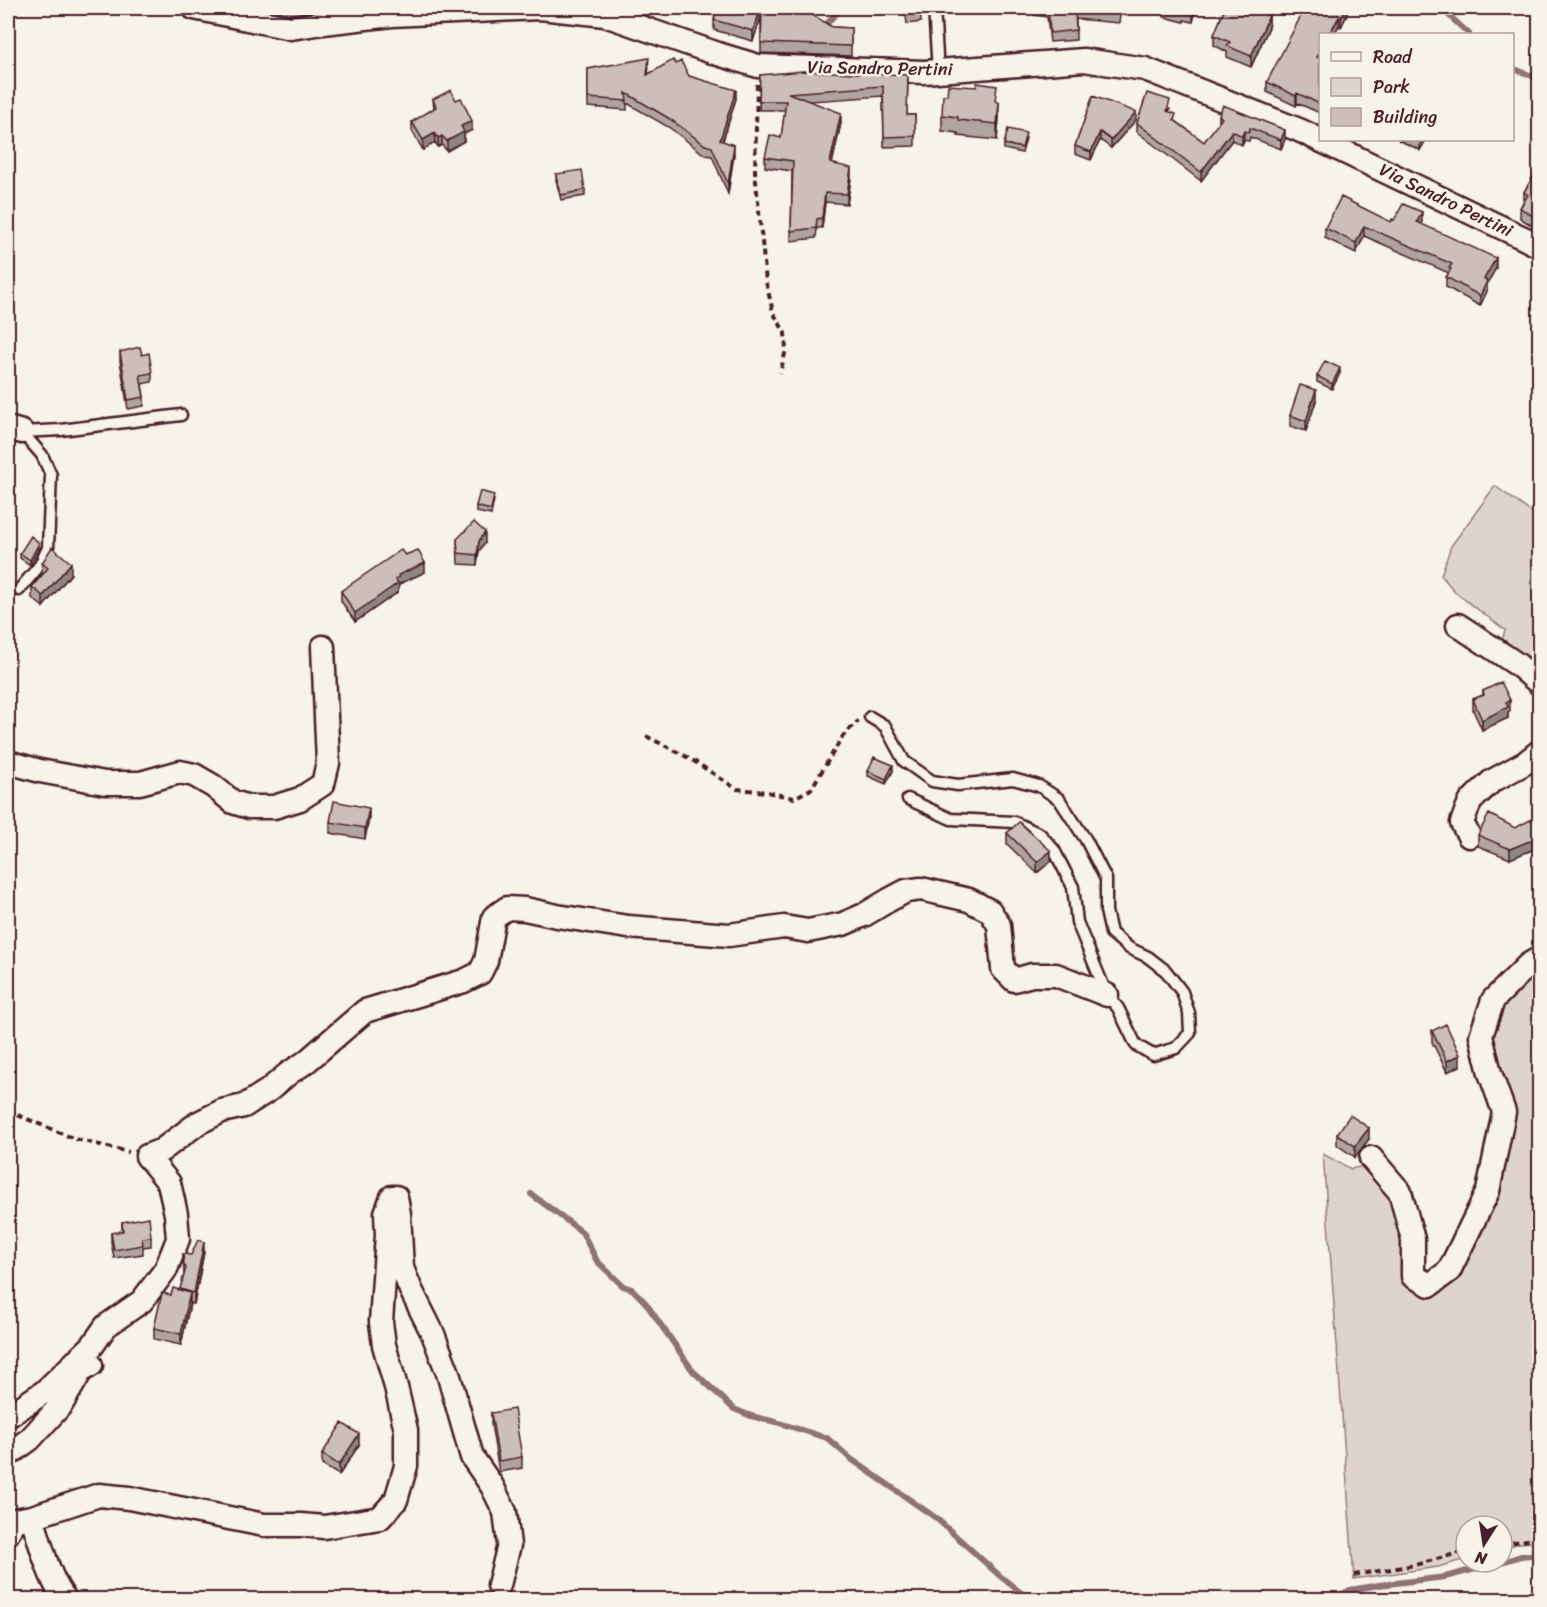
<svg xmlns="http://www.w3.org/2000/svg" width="1547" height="1607" font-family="Sriracha,sans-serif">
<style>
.green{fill:#ded4cc;stroke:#947a7c;stroke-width:1.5}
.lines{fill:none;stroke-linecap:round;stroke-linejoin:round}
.stream{stroke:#8e7275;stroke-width:6}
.service-casing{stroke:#4a1f2b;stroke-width:15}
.minor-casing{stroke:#4a1f2b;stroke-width:27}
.path{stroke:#4a1f2b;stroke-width:4;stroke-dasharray:6 4.5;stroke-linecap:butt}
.service{stroke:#f7f3e8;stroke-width:10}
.minor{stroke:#f7f3e8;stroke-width:22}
.wall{fill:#afa49f;stroke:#4a1f2b;stroke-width:1.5}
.shaded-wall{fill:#8f8682;stroke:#4a1f2b;stroke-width:1.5}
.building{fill:#ccbfb9;stroke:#4a1f2b;stroke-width:1.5}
.labels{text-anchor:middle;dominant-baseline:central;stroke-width:5;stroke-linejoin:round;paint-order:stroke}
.street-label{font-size:18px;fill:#4a1f2b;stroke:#f7f3e8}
</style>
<rect width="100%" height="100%" fill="#f7f3e8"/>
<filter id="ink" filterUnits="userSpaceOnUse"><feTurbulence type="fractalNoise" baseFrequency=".0167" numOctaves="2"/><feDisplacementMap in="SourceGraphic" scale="12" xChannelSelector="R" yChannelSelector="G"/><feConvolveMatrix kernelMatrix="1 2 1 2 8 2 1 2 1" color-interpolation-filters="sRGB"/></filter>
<g filter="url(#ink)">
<path class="green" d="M1495 486 1539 518V673L1501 645 1505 630 1456 593 1441 575 1451 546Z
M1539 966V1542L1519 1543 1502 1549V1526H1466V1559L1438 1567 1354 1579 1323 1154 1351 1169 1363 1166 1393 1196 1410 1281 1456 1272 1509 1108 1488 1037 1500 1002Z"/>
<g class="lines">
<path class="stream" d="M1441 8 1469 34
M822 29 841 8
M1512 68 1540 79
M531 1194 582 1232 597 1261 623 1286 632 1289 645 1302 693 1371 734 1409 751 1416 776 1422 827 1438 851 1459 936 1518 1000 1576 1030 1600
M1502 1562 1521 1556 1540 1554
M1331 1600 1350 1590 1379 1585 1445 1577 1502 1562"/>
<g class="service-casing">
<path id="service" d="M934 8 938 71
M22 432 61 430 181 415
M19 590 40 565 48 548 51 475 42 455 22 432
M870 717 885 726 904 761 932 781 958 785 1013 779 1039 786 1059 799 1086 840 1106 879V911L1111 933 1129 948 1148 957 1166 971 1182 992 1189 1013 1190 1033 1176 1048 1153 1055 1136 1045 1118 1008 1107 995 1077 922 1073 887 1054 850 1040 834 1014 822 951 819 908 799"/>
</g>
<g class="minor-casing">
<path id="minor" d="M194 8 291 28 323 23 392 15 540 8 605 15 718 54 758 66 924 72 1084 60 1145 69 1299 130 1540 246
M8 428 22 432
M1458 625 1518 665 1540 684
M8 762 40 771 105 783H140L180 772 194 775 213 786 233 802 249 807H274L300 799 323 784 328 763 323 647
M1469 836 1462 823 1467 809 1471 801 1479 793 1492 781 1525 763 1540 751
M1371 1158 1400 1192 1413 1239V1276L1430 1285 1449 1271 1488 1191 1504 1112 1490 1073 1481 1036 1493 1000 1528 965 1540 958
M8 1416 44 1392 92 1346 106 1326 142 1301 166 1269 178 1239 176 1214 169 1183 147 1156 162 1150 198 1123 222 1111 244 1106 269 1090 289 1073 306 1062 365 1011 464 981 480 973 486 961 494 917 507 908 525 909 557 916 628 927 729 935 784 927 808 931 843 924 864 915 889 900 906 891 921 889 969 900 990 911 999 925 1003 969 1014 980 1032 975H1056L1107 995
M8 1455 30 1439 61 1405 81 1371 91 1365
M32 1517C40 1541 49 1581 66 1600
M8 1533 14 1520 32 1517 99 1495 129 1498 264 1525H301L324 1527 380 1518 396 1500 406 1466V1430L396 1387 384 1345 381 1322 387 1235 386 1213 392 1197H396L399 1214 402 1268 411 1290 433 1334 448 1373 472 1457 492 1486 505 1512 509 1545 499 1585"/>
</g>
<path class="path" d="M757 84 755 171 766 282 773 312 785 333 786 350 780 373
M646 736 689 758 737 789 767 792 794 798 811 789 843 736 856 723 859 721
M8 1111 75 1139 129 1152
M1502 1544 1540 1538
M1354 1575 1415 1565 1466 1551"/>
<use href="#service" class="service"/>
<use href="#minor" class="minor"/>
</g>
<path class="wall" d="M276 8H320V10L291 14 277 11Z
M711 8H801L832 27 851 28V56L761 53V20H760L753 41 714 30V20L717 11 711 9Z
M905 8H920L921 22 907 24Z
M1034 8H1121L1119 23 1076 19V40L1050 42 1047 17 1034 15Z
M1157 8H1196L1193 22 1184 20V22L1164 17V10Z
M1225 8H1273L1269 16V27L1251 67 1227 57V52L1214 45V35Z
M1347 8V15L1341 27 1339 26 1320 34V113L1297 103 1296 106 1267 92V82Z
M676 64 689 76 736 99 723 141 734 154 728 194 712 156 705 155 670 128 627 103V110L588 107V69L649 67 648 74Z
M760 75H908L907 115H915V146L884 147 883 96 810 101 841 123 832 164 851 178 847 204 825 202 822 228H817L816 238 791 241 792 171 765 167V157L781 138 785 110H759Z
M1093 96 1136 120 1111 148 1100 140 1091 160 1075 154V146Z
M433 99 472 130 464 134V141L447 151 442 145 438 147 435 142 423 150 412 131V122L434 109Z
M997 101 999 118 997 140 958 136V133L942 131V115Z
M1170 109 1169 112 1176 121 1204 142 1219 123V115L1285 139 1281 149 1250 137 1249 141 1244 140 1242 145 1232 140 1201 181 1137 132V123Z
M1026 138 1022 153 1004 149V144Z
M1398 140H1426L1420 150Z
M1539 167V230L1520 218V208L1524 200V192Z
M556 174 585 190V196L561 200 556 180Z
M1394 220 1422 222 1421 224 1496 268 1487 284V291L1480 306 1446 287V277L1449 273 1364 236 1356 253 1325 238V228L1391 222Z
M120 352 142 355 152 373V382L142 384 144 397V406L128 409 120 361Z
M1340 373 1332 389 1317 382V376Z
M1316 401 1306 431 1290 426V415Z
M494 500 491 515 476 512V506Z
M457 539 485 543 479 551 477 565 458 564Z
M39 548 30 565 20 558V553Z
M405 555 425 572 399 584 398 592 355 622 341 601V591Z
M42 563 71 574 43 607 32 598V587L42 574Z
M1483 691 1510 711 1508 712V718L1482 730 1473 710V699L1483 695Z
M868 771H893L886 784 868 776Z
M369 818 365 839 330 833V822Z
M1515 828 1539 831V847L1510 859 1478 846V835Z
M1007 833 1051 861 1037 873 1007 844Z
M1432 1031 1460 1066 1447 1072 1432 1042Z
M1337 1134 1369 1139 1355 1157 1337 1145Z
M122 1222 151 1237V1246L143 1247V1254L114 1258 111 1242V1233L122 1231Z
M204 1252 194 1304 190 1303 181 1345 154 1339V1328L171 1295 180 1290 184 1275 183 1254 191 1255Z
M491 1413 522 1457V1468L499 1472 491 1424Z
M359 1445 339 1475 322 1465V1454Z"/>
<path class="shaded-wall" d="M1194 8H1196L1193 22V12Z
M1268 8H1273L1265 25V14Z
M1346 8H1347V15L1341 27V18Z
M760 11V20L753 41V31Z
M1269 16V27L1251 67V56Z
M1339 17V26L1334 34H1329Z
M736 90V99L720 149V140Z
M1297 93V103L1296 106V96Z
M999 102V118L997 140V124Z
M1136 112V120L1111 148V140Z
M841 113V123L830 173V163Z
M472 121V130L464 134V141L447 151V141L461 126Z
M1285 130V139L1281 149V140Z
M1232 131V140L1201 181V172Z
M1244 131V140L1242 145V136Z
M1100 132V140L1091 160V152Z
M435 133V142L423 150V140Z
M442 136V145L438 147V138Z
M1420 140H1426L1420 150Z
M734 145V154L728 194V184Z
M851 168V178L847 204V194Z
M825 193V202L822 228V218Z
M1422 212V222L1417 231V222Z
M1364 226V236L1356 253V243Z
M1496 258V268L1487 284V291L1480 306V296L1484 279Z
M1340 368V373L1332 389V384Z
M1316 390V401L1306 431V421Z
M485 532V543L479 551 477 565V555L479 541Z
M39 543V548L30 565V560Z
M71 563V574L43 607V596Z
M425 563V572L399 584 398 592 355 622V613L398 575Z
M1510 700V711L1508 712V718L1482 730V720Z
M893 765V771L886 784V779Z
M369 808V818L365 839V828Z
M1539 837V847L1510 859V849Z
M1051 851V861L1037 873V862Z
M1460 1055V1066L1447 1072V1061Z
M1369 1128V1139L1355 1157V1146Z
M204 1242V1252L194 1304V1293Z
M190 1293V1304L181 1345V1334Z
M359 1434V1445L339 1475V1465Z"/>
<path class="building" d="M717 8H801L832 27 851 28V46L761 43 762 11H760L753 31 714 20Z
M906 8H920L921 13 907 15Z
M1048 8H1120L1119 14 1075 10 1076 30 1050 33Z
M1164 8H1194L1193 12 1184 10V12Z
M1225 8H1268L1265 14 1269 16 1251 56 1227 46 1230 42 1214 35Z
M1305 8H1346L1341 18 1339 17 1329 34H1320V51L1317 57 1320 58V104L1297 93 1296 96 1267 82Z
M649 58 647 75 673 60 676 64 681 61 689 76 736 90 720 140 734 145 728 184 712 147 705 145 670 119 626 93 627 101 588 98V69Z
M803 71 908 75 907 115H915V136L884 137 883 86 788 93 841 113 830 163 851 168 847 194 825 193 822 218 817 219 816 228 791 231 793 161 765 157 770 135 781 138 786 101H759L760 75Z
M977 83 997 86 995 101 999 102 997 124 958 120V117L942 115 943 95H947L948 85 976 87Z
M451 90 456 100 461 98 472 121 461 126 464 132 447 141 442 136 438 138 435 133 423 140 412 122 436 107 433 99Z
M1147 93 1170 100 1167 111 1176 114 1174 120 1204 142 1222 118 1219 115 1223 105 1285 130 1281 140 1250 128 1249 132 1244 131 1242 136 1232 131 1201 172 1137 123Z
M1093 96 1136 112 1111 140 1100 132 1091 152 1075 146Z
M1008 129 1026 133 1022 148 1004 144Z
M1539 167V220L1520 208 1528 195 1524 192Z
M582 170 585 190 561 195 556 174Z
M1341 197 1391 222 1392 219 1394 220 1403 204 1422 212 1417 222 1496 258 1484 279 1487 281 1480 296 1446 277 1451 269 1449 268 1452 264 1364 226 1356 243 1325 228Z
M140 347 142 355 149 353 152 373 140 375 144 397 128 400 120 352Z
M1325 361 1340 368 1332 384 1317 376Z
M1300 385 1316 390 1306 421 1290 415Z
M480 491 494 495 491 510 476 506Z
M474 522 485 532 479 541 477 555 458 553 457 539Z
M31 536 39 543 30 560 20 553Z
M52 547 71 563 43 596 32 587 48 568 42 563Z
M401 550 405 555 418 550 425 563 398 575 399 577 395 579 398 583 355 613 341 591Z
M1501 682 1510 700 1506 702 1508 707 1482 720 1473 699 1484 695 1483 691Z
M874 757 893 765 886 779 868 771Z
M334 801 369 808 365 828 330 822Z
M1489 814 1515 828 1536 817 1539 831V837L1510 849 1478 835Z
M1019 822 1051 851 1037 862 1007 833Z
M1446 1024 1460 1055 1447 1061 1432 1031Z
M1350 1115 1369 1128 1355 1146 1337 1134Z
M149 1217 151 1237 142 1238 143 1245 114 1250 111 1233 123 1231 122 1222Z
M198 1240 204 1242 194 1293 180 1289 186 1268 184 1265 183 1254 191 1255Z
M173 1288 190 1293 181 1334 154 1328 162 1293 171 1295Z
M514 1409 522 1457 499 1461 491 1413Z
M342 1423 359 1434 339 1465 322 1454Z"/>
</g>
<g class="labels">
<g class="street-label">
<text transform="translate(880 68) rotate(1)">Via Sandro Pertini</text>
<text transform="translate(1446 200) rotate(26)">Via Sandro Pertini</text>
</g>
</g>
<rect width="1547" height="1607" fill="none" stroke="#f7f3e8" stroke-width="30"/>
<rect x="15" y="15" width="1517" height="1577" fill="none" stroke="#4a1f2b" stroke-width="2" filter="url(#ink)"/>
<rect x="1319" y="33" width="195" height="108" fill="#f7f3e8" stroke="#b29e9c" stroke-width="1.5"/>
<rect x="1331" y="52" width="30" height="9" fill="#f7f3e8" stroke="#b29e9c" stroke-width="1.5"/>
<text x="1373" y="63" font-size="18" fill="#4a1f2b">Road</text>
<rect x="1331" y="78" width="30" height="18" fill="#ded4cc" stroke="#b29e9c" stroke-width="1.5"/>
<text x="1373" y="93" font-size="18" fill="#4a1f2b">Park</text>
<rect x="1331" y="108" width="30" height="18" fill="#ccbfb9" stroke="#b29e9c" stroke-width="1.5"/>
<text x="1373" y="123" font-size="18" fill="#4a1f2b">Building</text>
<g transform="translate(1484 1544) rotate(192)"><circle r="28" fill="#f7f3e8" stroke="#b29e9c" stroke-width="1.5"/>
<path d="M0-4.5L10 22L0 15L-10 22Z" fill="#4a1f2b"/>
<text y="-9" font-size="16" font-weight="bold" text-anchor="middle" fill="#4a1f2b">N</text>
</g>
</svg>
